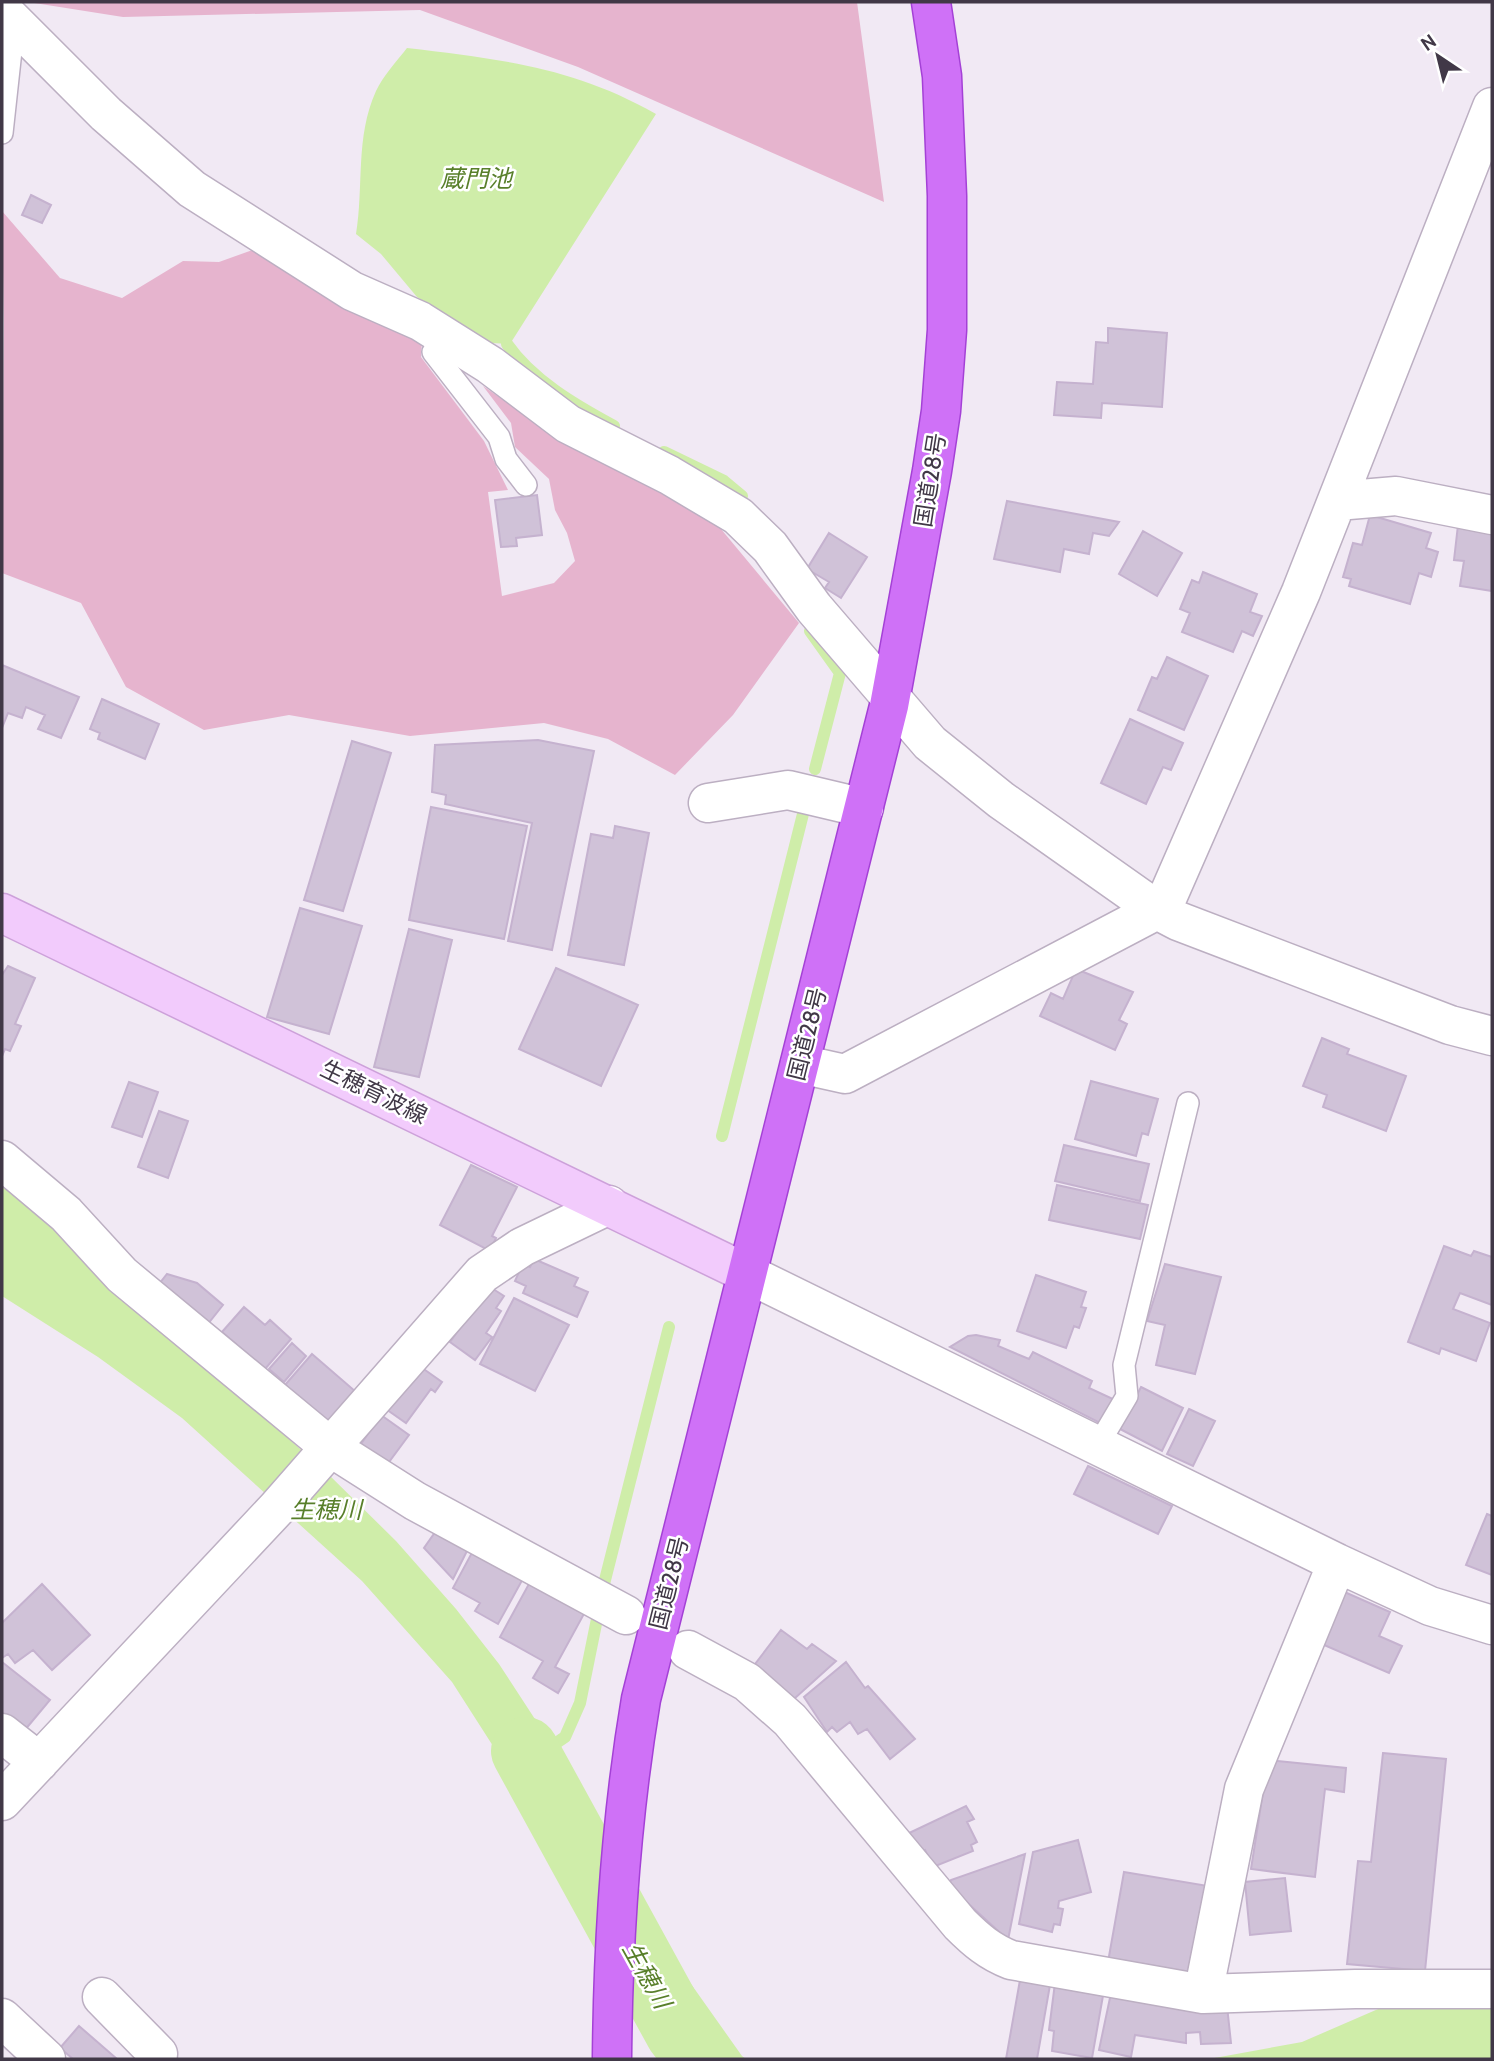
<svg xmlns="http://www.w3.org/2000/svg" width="1494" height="2061" font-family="Cabin,'Noto Sans JP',sans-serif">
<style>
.green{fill:#e6b4ce}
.water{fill:#cfeda9}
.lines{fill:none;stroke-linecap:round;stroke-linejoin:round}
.stream{stroke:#cfeda9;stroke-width:12}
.river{stroke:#cfeda9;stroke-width:68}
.building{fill:#d0c2d8;stroke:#c5b2cf;stroke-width:2}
.lane-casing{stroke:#bcafc2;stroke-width:24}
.street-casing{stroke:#bcafc2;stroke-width:41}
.secondary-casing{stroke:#cda1da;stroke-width:41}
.highway-casing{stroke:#a441d6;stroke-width:41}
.lane{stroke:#fff;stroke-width:21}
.street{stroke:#fff;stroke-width:38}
.secondary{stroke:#f2cbfc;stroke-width:38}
.highway{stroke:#cf71f7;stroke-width:38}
.labels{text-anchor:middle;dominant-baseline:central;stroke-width:5;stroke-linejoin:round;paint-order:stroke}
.street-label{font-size:23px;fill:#413847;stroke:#fff}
.water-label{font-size:24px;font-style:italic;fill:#587f2a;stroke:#fff}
</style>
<rect width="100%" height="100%" fill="#f1e9f4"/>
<path class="green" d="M28 2H857L884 202 578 67 420 10 123 17Z
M2 211 60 278 122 298 183 261 219 262 258 248 422 339 421 357 484 441 508 490 488 492 502 596 554 583 575 561 567 533 555 510 549 479 515 447 511 423 483 386 546 429 711 517 799 623 733 715 675 775 608 739 544 723 410 736 289 715 204 730 126 687 81 603 2 573 4 323Z"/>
<path class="water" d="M407 48C499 59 574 67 656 114L510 344 491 343 417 297 381 254 356 234C364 187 355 137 376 91 383 76 397 61 407 48Z
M2 1179 66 1242 324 1470 396 1541 456 1609 499 1664 576 1782 568 1863 452 1682 362 1581 182 1418 98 1357 2 1296Z
M667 1950 742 2056 746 2059H671L659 2042Z
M1492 2005V2059H1209L1302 2042 1385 2006Z"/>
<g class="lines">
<path class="stream" d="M507 344C532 380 575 405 614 426
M664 452 724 481 742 496
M810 631 840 673 815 769
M722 1136 803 814
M603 1588 669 1327
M540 1754 565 1737 580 1703 597 1619"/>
<path class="river" d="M525 1751 679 2032 700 2059"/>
</g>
<path class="building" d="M31 195 51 205 42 223 22 215Z
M1108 328 1167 333 1162 407 1102 403 1101 418 1054 415 1057 382 1093 384 1096 342 1108 343Z
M537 495 542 535 516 538 517 546 501 547 495 500Z
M1007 501 1119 522 1109 536 1093 533 1089 554 1064 549 1060 572 994 559Z
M1370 515 1431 533 1426 548 1438 552 1431 577 1419 573 1410 604 1349 586 1351 579 1343 577 1353 543 1362 545Z
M1458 525 1492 529V591L1460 586 1464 561 1454 560Z
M1143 531 1182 553 1157 596 1119 574Z
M829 533 867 557 841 598 825 588 829 582 807 569Z
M1203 572 1257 594 1250 612 1262 616 1253 636 1242 631 1233 652 1182 632 1190 613 1180 609 1192 580 1199 583Z
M1167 657 1208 676 1184 730 1138 710 1152 677 1157 679Z
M2 665 79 697 61 738 38 729 45 715 26 707 22 718 8 713 2 728Z
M102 699 159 724 145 759 98 739 100 733 90 729Z
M1130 719 1183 743 1171 770 1163 767 1146 804 1101 783Z
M538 740 594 751 552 950 508 941 532 823 445 804 446 795 432 792 435 745Z
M352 741 391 753 343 911 304 900Z
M431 807 527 826 504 939 409 920Z
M615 826 649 833 624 965 568 955 591 834 613 838Z
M300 908 362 926 329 1034 267 1017Z
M409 929 452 940 419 1077 374 1067Z
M8 966 35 978 15 1024 21 1026 10 1051 5 1049 2 1056V975Z
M556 968 638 1005 601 1086 519 1049Z
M1076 969 1133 992 1119 1020 1127 1024 1115 1050 1040 1016 1051 993 1063 999Z
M1322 1038 1349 1049 1347 1054 1406 1076 1386 1131 1323 1107 1327 1095 1303 1086Z
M1091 1081 1158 1099 1148 1135 1142 1133 1136 1156 1075 1139Z
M129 1082 158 1092 142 1137 112 1127Z
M159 1111 188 1121 168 1178 138 1167Z
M1064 1145 1149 1164 1140 1201 1055 1181Z
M471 1165 517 1187 492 1236 496 1238 490 1251 440 1225Z
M1057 1185 1148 1205 1140 1239 1049 1220Z
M1444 1246 1471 1256 1474 1251 1492 1257V1305L1460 1293 1453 1309 1490 1323 1476 1361 1441 1348 1439 1354 1408 1342Z
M534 1259 578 1278 574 1286 588 1292 577 1317 523 1293 526 1286 515 1281 523 1263 530 1267Z
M1165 1264 1221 1277 1195 1374 1156 1365 1165 1325 1147 1321Z
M167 1274 197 1283 223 1305 207 1325 159 1284Z
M1036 1275 1086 1292 1081 1307 1086 1308 1079 1328 1074 1326 1066 1348 1017 1331Z
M490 1287 504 1296 496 1308 501 1311 486 1333 492 1337 475 1360 450 1342Z
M514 1298 569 1325 535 1391 480 1364Z
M244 1307 265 1325 270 1320 291 1339 265 1369 222 1332Z
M976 1335 1000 1340 998 1346 1029 1359 1033 1352 1092 1381 1089 1388 1115 1400 1102 1424 950 1347 968 1336Z
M292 1343 306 1356 284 1382 269 1369Z
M312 1354 363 1398 335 1430 285 1385Z
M418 1365 442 1382 435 1392 431 1389 406 1423 386 1409Z
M1141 1387 1183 1408 1162 1451 1120 1429Z
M1189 1409 1215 1421 1193 1466 1167 1454Z
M381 1415 409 1435 386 1466 359 1447Z
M1088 1466 1172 1506 1158 1534 1074 1494Z
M1487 1514 1492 1516V1575L1466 1565Z
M438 1528 470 1545 453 1579 424 1548Z
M475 1547 525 1575 498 1624 475 1611 480 1603 453 1588Z
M530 1582 585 1612 555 1667 569 1674 558 1693 533 1678 543 1661 500 1637Z
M42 1584 90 1635 52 1670 33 1650 15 1663 8 1654 2 1658V1623Z
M1340 1590 1390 1612 1379 1636 1402 1646 1389 1673 1317 1642Z
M781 1630 807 1649 812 1644 836 1661 794 1699 752 1668Z
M2 1662 50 1700 24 1731 2 1714Z
M846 1662 865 1688 868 1686 915 1739 890 1759 867 1729 858 1734 850 1722 837 1732 832 1727 827 1732 804 1697Z
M1383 1753 1446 1759 1425 1971 1347 1964 1358 1861 1371 1862Z
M1268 1760 1346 1768 1344 1792 1325 1789 1315 1877 1251 1869Z
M966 1806 974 1819 967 1822 977 1842 971 1845 973 1851 933 1867 925 1850 917 1852 905 1835Z
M1078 1840 1091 1892 1059 1901 1058 1908 1063 1909 1060 1925 1054 1924 1052 1932 1019 1924 1033 1852Z
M1025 1854 1008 1940 949 1886 951 1880Z
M1124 1872 1214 1887 1198 1977 1108 1962Z
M1285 1878 1291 1931 1250 1935 1245 1882Z
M1020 1980 1050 1985 1037 2059H1006Z
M1055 1983 1104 1990 1092 2058 1052 2051 1054 2031 1049 2030Z
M1111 1993 1227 2006 1231 2043 1201 2044 1200 2032 1186 2033V2043L1135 2035 1131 2057 1099 2050Z
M79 2026 117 2059H73L60 2048Z"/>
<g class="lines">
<g class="lane-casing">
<path id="lane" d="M2 133 14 23
M445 337 433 352 499 437 506 459 526 485
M1098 1445 1127 1396 1124 1365 1188 1103"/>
</g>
<g class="street-casing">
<path id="street" d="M2 10 106 114 192 189 352 291 420 321 490 365 568 424 669 475 738 516 770 547 814 608 930 743 1001 800 1157 910 1178 921 1450 1025 1492 1036
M1337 501 1396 496 1492 515
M708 803 788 790 864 808
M1161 912 1301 592 1492 107
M800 1064 845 1074 1157 910
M2 1160 66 1214 122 1275 330 1447 415 1501 626 1615
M746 1273 1337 1563 1430 1606 1492 1625
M688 1650 747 1682 790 1720 960 1924C976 1940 990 1952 1011 1960L1203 1994 1355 1989H1492
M2 1733 39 1762
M2 1801 277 1508 482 1274 522 1247 609 1205
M1203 1994 1244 1789 1337 1563
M102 1997 158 2054 155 2059
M2 2018 46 2059"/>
</g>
<g class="secondary-casing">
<path id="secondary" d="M2 913 746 1273"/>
</g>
<g class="highway-casing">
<path id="highway" d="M612 2059C613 1938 621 1818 641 1699L889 706 932 471 941 411 947 330V196L942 76 931 2"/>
</g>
<use href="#lane" class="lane"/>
<use href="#street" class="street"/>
<use href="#secondary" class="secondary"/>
<use href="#highway" class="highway"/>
</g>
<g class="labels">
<g class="street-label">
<text transform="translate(930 480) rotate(-81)">国道28号</text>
<text transform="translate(807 1034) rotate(-76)">国道28号</text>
<text transform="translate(374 1092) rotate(26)">生穂育波線</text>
<text transform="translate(669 1583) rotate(-76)">国道28号</text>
</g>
<g class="water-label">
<text x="476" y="178">蔵門池</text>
<text x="326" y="1509">生穂川</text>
<text transform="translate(647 1975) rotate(61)">生穂川</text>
</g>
</g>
<rect width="1494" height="2061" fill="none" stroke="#413847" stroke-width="7"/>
<g transform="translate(1438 56) rotate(325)" stroke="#ffffff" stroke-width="5" paint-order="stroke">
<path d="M0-5L12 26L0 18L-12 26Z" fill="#413847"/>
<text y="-10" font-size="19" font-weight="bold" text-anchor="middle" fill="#413847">N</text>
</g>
</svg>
